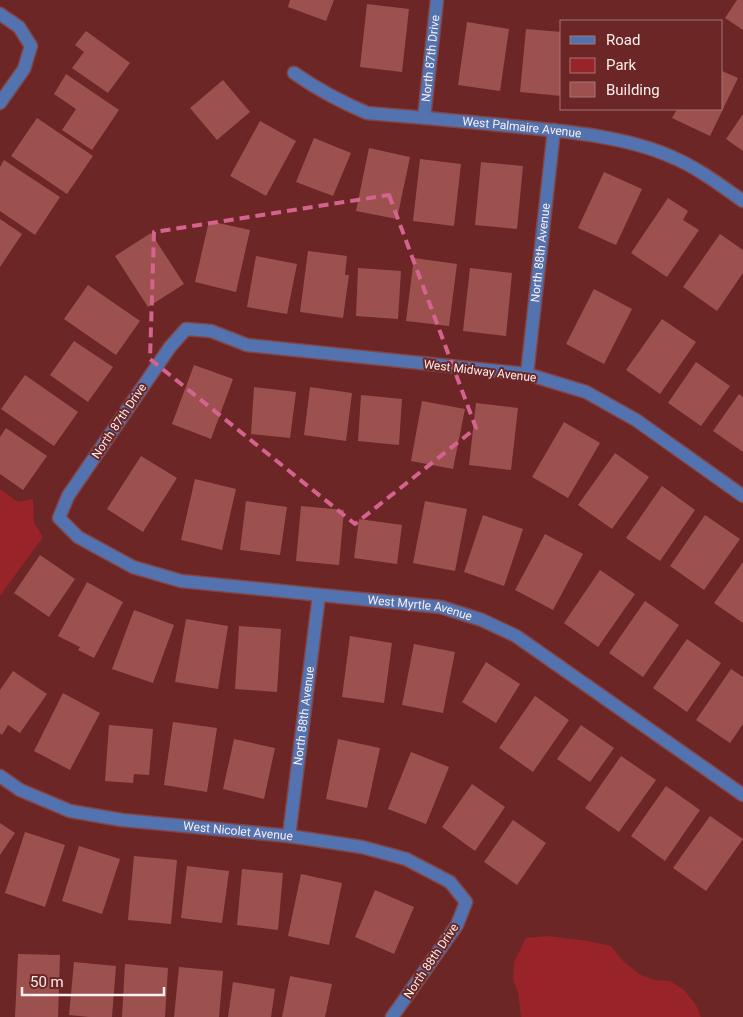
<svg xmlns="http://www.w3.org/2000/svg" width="743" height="1017" font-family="Roboto,sans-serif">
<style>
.green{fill:#982329}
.building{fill:#9d514f}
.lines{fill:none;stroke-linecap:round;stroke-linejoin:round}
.minor-casing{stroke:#834646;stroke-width:15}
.minor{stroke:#5372b0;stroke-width:12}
.marked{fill:none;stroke:#d5638f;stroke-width:4;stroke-dasharray:10 6;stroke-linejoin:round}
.labels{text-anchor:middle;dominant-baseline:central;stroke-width:4;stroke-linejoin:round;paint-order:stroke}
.street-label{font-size:12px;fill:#f9efef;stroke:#6c2626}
</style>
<rect width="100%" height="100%" fill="#6c2626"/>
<path class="green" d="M0 489 18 502 33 499 34 522 43 537 0 596Z
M548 936 582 940 611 946 623 961 641 975 655 980 670 981 684 990 696 1005 701 1017H521L518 992 513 980 514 962 526 938Z"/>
<path class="building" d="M290 0H334L326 21 288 7Z
M737 0H743V30L725 18Z
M367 4 409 9 402 72 360 67Z
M467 22 509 29 500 91 458 85Z
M526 29 562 32 561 96 520 92Z
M86 31 130 63 108 93 72 68 84 52 75 45Z
M722 71 738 78 710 136 672 118 677 109H722Z
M66 74 119 110 92 150 62 130 76 109 54 94Z
M223 80 250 112 217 140 190 108Z
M743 114V151L726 139Z
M37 118 93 156 67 194 11 156Z
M260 121 296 141 266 196 230 176Z
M314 138 351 153 333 196 296 182Z
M369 148 410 157 397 219 356 211Z
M420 159 461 164 454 226 413 221Z
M4 160 60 197 35 235 0 211V167Z
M481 162 523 166 517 229 475 225Z
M604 172 642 189 616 245 578 228Z
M668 198 688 211 683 220 699 230 667 277 631 253Z
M0 219 22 234 0 267Z
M209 221 250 230 236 292 195 282Z
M151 233 184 284 148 307 115 256Z
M720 234 743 250V273L717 311 683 287Z
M308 251 347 256 345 275H349L343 318 300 312Z
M256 256 297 264 287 314 247 307Z
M414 258 457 264 449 326 406 321Z
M358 268 401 271 398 319 356 316Z
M470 268 512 273 506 336 463 331Z
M88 285 140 321 116 355 64 319Z
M594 289 632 309 604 364 566 344Z
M662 319 696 342 660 394 626 370Z
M74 341 113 367 88 402 50 375Z
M696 362 730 386 701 426 668 403Z
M194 365 233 379 211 439 172 424Z
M25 375 78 412 54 446 1 409Z
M254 387 296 392 290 438 251 434Z
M310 387 352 393 346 441 304 435Z
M739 394 743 397V452L713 431Z
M361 395 402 399 399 445 358 441Z
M422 401 465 409 453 469 411 461Z
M476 403 518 408 511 470 469 465Z
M564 422 600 443 568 498 532 477Z
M6 428 47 456 23 490 0 474V437Z
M615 453 649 477 612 529 578 505Z
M141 456 177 478 143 532 107 509Z
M195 479 236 489 222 550 181 540Z
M662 486 695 510 660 561 626 538Z
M246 501 287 507 280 555 240 550Z
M425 501 467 509 455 571 413 563Z
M301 506 344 510 339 565 296 561Z
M483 515 523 529 504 586 464 572Z
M705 515 740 539 704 590 670 566Z
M359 519 402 525 397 564 354 558Z
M545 534 583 554 553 610 515 590Z
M40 555 75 579 49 617 14 593Z
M743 562V623L714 603Z
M600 570 635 594 598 647 564 623Z
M87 582 123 602 94 658 78 650 80 647 58 636Z
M645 601 679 625 643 677 609 653Z
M134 610 174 625 153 683 112 669Z
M186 619 228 626 218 689 175 682Z
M239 626 281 629 277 692 235 689Z
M350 636 392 643 384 703 342 697Z
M687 639 721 663 687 712 653 688Z
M414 644 455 652 443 713 402 705Z
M486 662 520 684 496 723 462 702Z
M731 669 743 677V724L730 743 696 720Z
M13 671 47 694 20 733 8 725 2 735 0 733V690Z
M63 693 100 713 70 770 34 751Z
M535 696 569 720 533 772 499 748Z
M173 722 217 728 207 792 164 785Z
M109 725 153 729 149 775 134 774 133 783 105 781Z
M581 725 614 748 590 782 557 759Z
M234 739 275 748 264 799 223 789Z
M338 739 380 748 367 808 326 799Z
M411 752 449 767 426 824 388 809Z
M621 756 656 780 619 832 585 808Z
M472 784 505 807 475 851 442 827Z
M666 786 700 810 665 861 631 836Z
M710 816 743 839 706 891 673 868Z
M513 820 546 843 517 885 484 862Z
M0 823 15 833 0 855Z
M25 832 65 845 45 907 5 893Z
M79 846 120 859 102 914 62 901Z
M134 856 177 860 171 924 128 920Z
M187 866 229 871 222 923 181 918Z
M242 869 283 873 278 930 237 925Z
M301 874 342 883 329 945 288 936Z
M375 890 414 907 394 954 355 937Z
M18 954 60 955 58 1017H15Z
M74 962 116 966 112 1017H89L69 1015Z
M125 964 168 968 165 1017H122Z
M179 967 223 971 219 1017H174Z
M290 976 332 984 325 1017H282Z
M233 982 275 989 271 1017H228Z"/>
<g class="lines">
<g class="minor-casing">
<g id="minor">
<path d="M0 14 19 27 31 46 24 69 0 103"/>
<path id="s1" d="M294 73C317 89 341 102 367 113 415 117 463 121 511 126 563 131 625 136 672 157 698 168 720 185 743 201"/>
<path id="s2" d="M424 118 437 0"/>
<path id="s3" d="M527 374 554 130"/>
<path id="s4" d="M743 496 636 420 586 392 527 374 247 345 211 331 186 329 170 347 68 496 59 518 78 537 133 567 181 581 441 607 482 620 516 636 743 795"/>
<path id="s5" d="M0 776 20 790 70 811 122 820 289 836 362 847 406 859 450 882 466 902 457 925 392 1017"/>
<path id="s6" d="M289 836 319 595"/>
</g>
</g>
<use href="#minor" class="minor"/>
</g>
<path class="marked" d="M389 195 476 428 355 524 150 359 154 232Z"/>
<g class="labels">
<g class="street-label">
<text stroke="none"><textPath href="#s2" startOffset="60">North 87th Drive</textPath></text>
<text stroke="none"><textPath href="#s1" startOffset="239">West Palmaire Avenue</textPath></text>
<text stroke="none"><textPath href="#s3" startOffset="122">North 88th Avenue</textPath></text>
<text transform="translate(480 371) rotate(7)">West Midway Avenue</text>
<text transform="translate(119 421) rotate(-56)">North 87th Drive</text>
<text stroke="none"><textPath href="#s4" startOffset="1204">West Myrtle Avenue</textPath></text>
<text stroke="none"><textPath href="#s6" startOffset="121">North 88th Avenue</textPath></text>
<text stroke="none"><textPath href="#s5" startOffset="248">West Nicolet Avenue</textPath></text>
<text transform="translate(431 961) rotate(-56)">North 88th Drive</text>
</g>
</g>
<rect x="560" y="20" width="162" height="90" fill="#6c2626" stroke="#a47676"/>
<rect x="570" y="36" width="25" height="8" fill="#5372b0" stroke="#a47676"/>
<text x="606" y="45" font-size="15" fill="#f9efef">Road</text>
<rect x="570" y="58" width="25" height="15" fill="#982329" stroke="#a47676"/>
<text x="606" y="70" font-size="15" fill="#f9efef">Park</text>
<rect x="570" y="82" width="25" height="15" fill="#9d514f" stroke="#a47676"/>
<text x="606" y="95" font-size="15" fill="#f9efef">Building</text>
<path d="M22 987v8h142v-8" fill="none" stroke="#f9efef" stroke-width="2.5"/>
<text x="30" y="987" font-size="15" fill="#f9efef" stroke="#6c2626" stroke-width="4" paint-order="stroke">50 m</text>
</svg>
